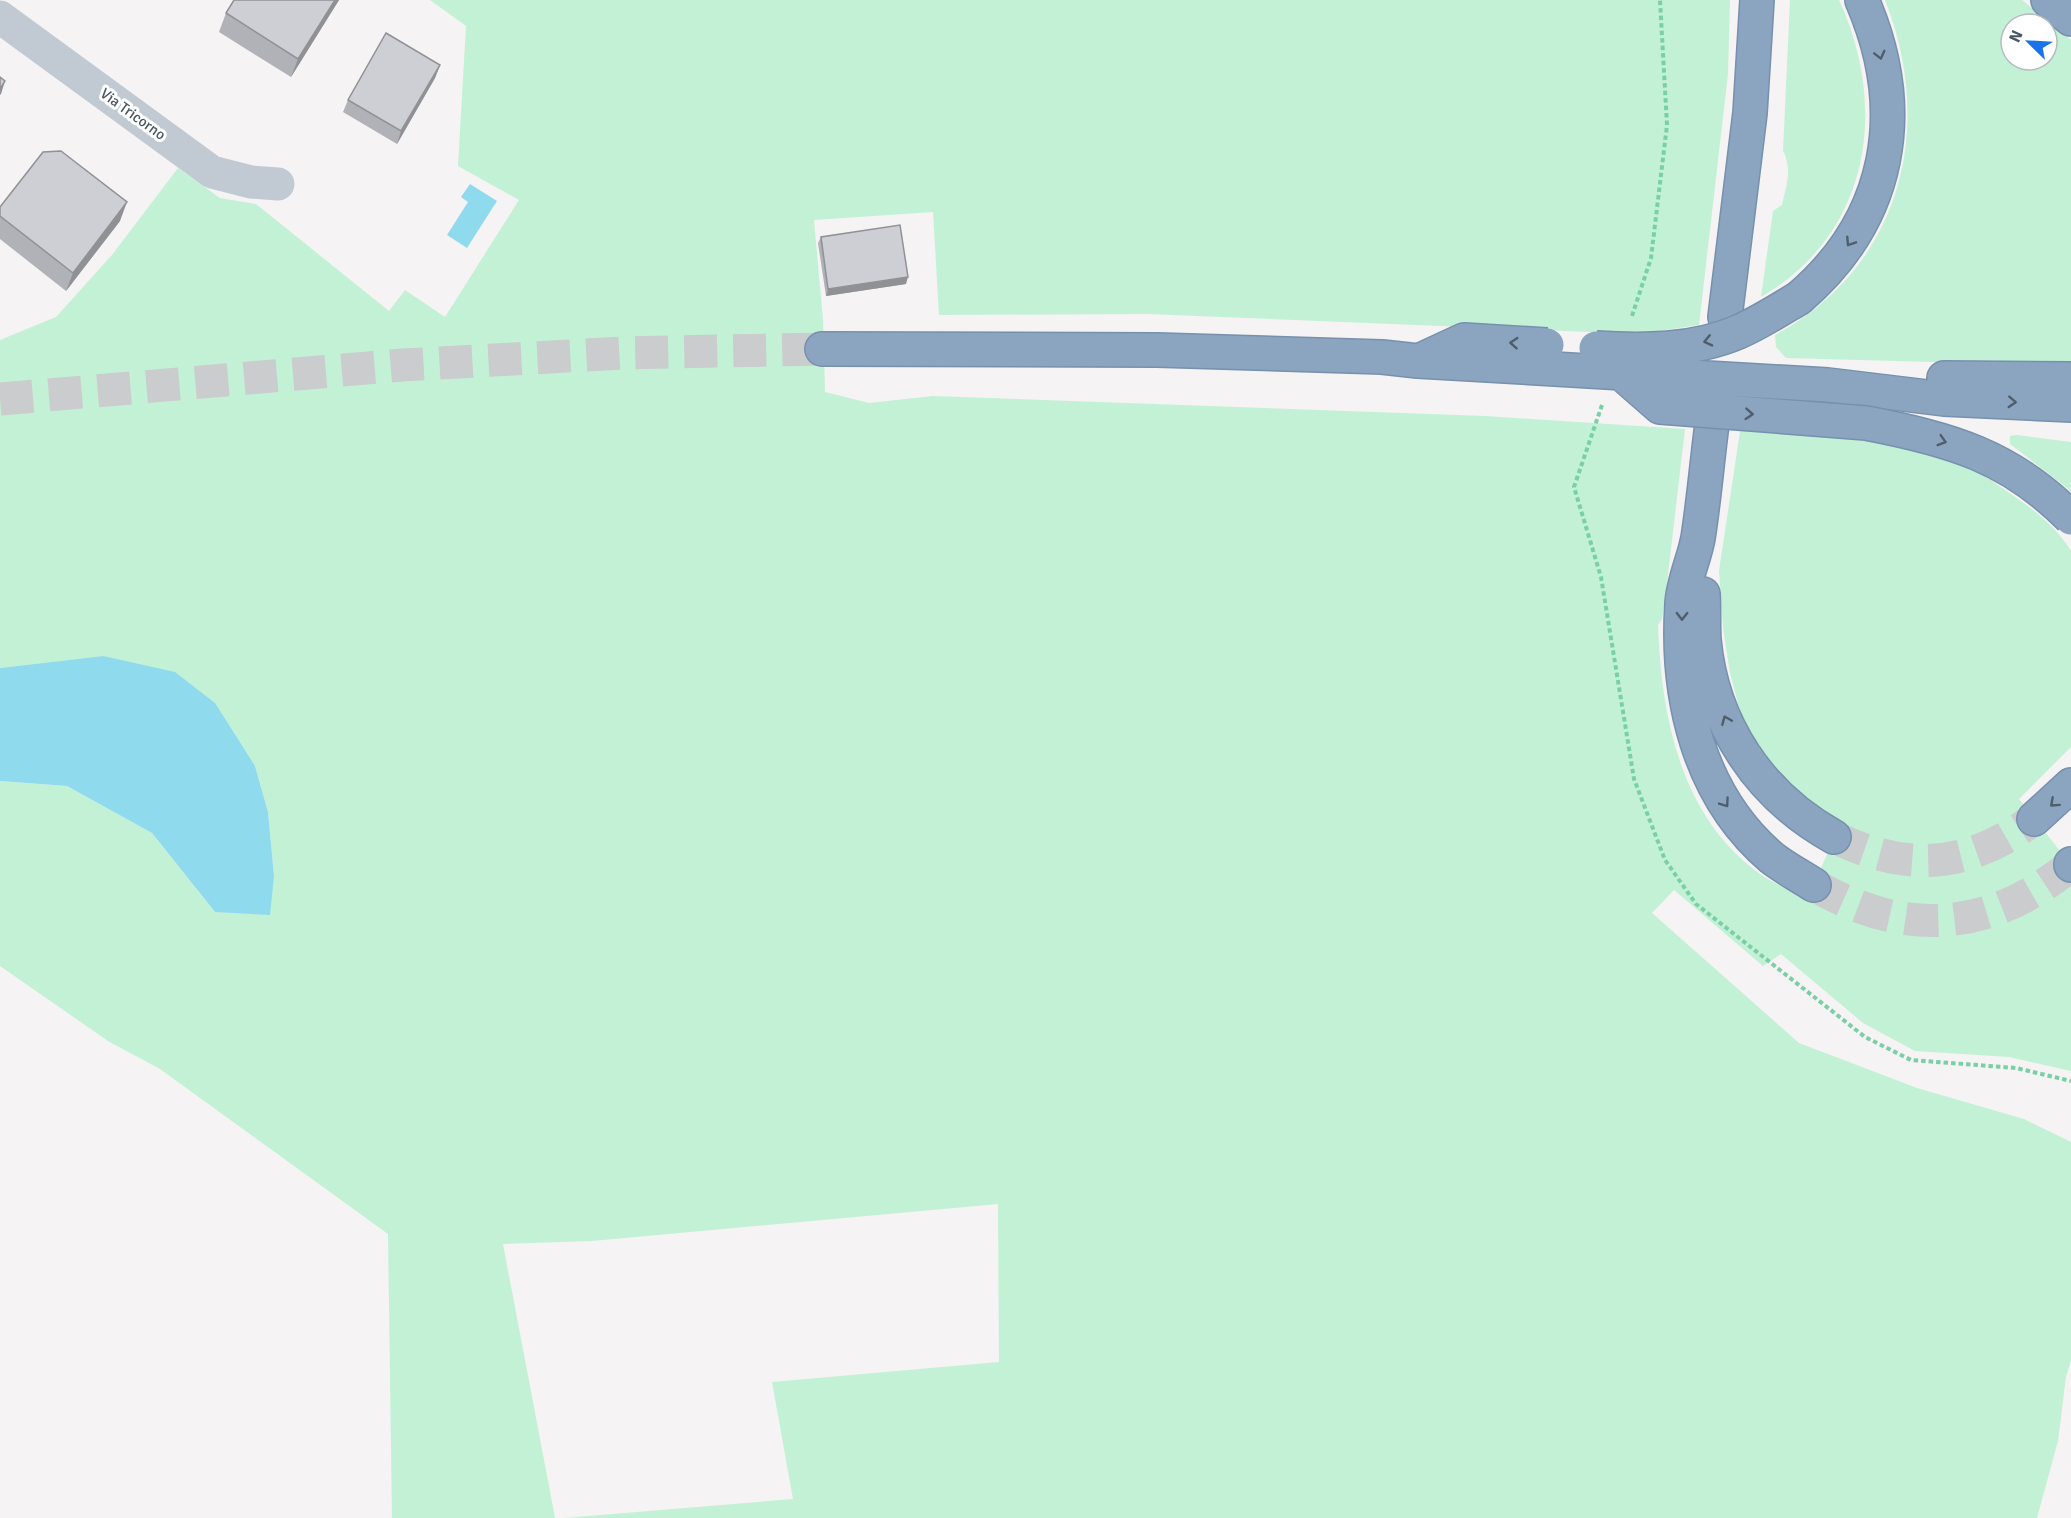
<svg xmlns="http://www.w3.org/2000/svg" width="2071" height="1518" font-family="Signika,sans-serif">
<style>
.green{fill:#c3f1d5;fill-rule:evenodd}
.water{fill:#90daee}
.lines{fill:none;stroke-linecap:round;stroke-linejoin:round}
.highway-tunnel{stroke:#caccce;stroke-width:33;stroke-dasharray:33 16;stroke-linecap:butt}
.highway-casing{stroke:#7690ad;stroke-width:36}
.path{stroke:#7ad0a6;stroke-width:4;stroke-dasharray:4.5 3;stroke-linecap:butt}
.minor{stroke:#c1cad2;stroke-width:33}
.highway{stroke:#8ba5c1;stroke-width:33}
.highway-bridge-casing{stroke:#7690ad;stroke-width:36;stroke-linecap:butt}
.highway-bridge{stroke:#8ba5c1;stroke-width:33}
.wall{fill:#b0b2b7}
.shaded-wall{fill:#909195}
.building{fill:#cdcfd5;stroke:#909195;stroke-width:1.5}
.oneway{stroke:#505e6b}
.labels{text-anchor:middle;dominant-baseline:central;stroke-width:6;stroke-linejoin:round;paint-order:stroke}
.street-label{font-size:15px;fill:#4a5661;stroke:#fff}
</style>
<rect width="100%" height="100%" fill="#f5f3f3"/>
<path class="green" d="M430 0H1730L1728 74 1699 325 1638 334 1147 314 939 315 933 212 814 220 823 319 825 392 869 403 933 396 1485 416 1685 429 1665 600 1662 619 1658 625C1661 717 1681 820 1763 876 1777 885 1793 892 1808 898L1841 822 1794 791 1765 757 1742 719 1730 673 1723 628 1719 571 1741 425 1831 429 1940 453 1992 478V481C2021 501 2052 520 2071 551V747L2019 799 2071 865V1071L2009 1057 1915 1051 1863 1023 1781 954 1763 966 1674 890 1652 913 1799 1043 1917 1088 2024 1119 2071 1142V1360L2066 1377 2058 1441 2037 1518H564L793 1499 772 1382 999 1362 998 1204 592 1241 503 1244 555 1518H392L388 1234 160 1069 108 1041 0 966V781L67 786 152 833 215 912 274 876 268 812 255 766 103 656 0 668V340L56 317 112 255 178 168 220 198 256 204 389 311 405 290 445 317 519 200 458 166 466 26Z
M1790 0H1839C1889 108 1870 234 1761 297L1773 211 1782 205C1786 186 1793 169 1783 151Z
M1885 0H2022L2071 40V363L2045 365 1786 358 1776 347 1775 335C1901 267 1936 129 1885 0ZM2011 24H2047V60H2011Z
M2017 435 2071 442V491L2010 444V436Z"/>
<path class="water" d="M470 184 497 201 467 248 447 235 468 202 461 197Z
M103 656 175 672 215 703 255 766 268 812 274 876 270 915 215 912 152 833 67 786 0 781V668Z"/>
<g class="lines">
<path class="highway-tunnel" d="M0 399 403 365 623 353 822 349
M1834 837C1908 873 1969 868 2034 819
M1814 885C1905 938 1990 932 2071 865"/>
<g class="highway-casing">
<path id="highway" d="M2048 0 2071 19
M1799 298C1891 219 1910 111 1862 0
M1725 317 1750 113 1757 0
M822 349 1157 350 1382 357 1418 361
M1944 378 2071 379
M1828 385 1944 399 2071 405
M1712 424C1707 462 1704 500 1698 538 1694 560 1683 582 1682 604 1676 697 1698 795 1772 858 1785 868 1800 876 1814 885
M1703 594C1704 609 1703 625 1704 640 1712 725 1760 796 1834 837
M2034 819 2071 785
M2071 865V864"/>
</g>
<path class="path" d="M1632 316 1651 258 1667 125 1660 0
M1602 405 1574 487 1601 577 1634 779 1665 860 1696 904 1865 1037 1911 1060 2016 1068 2071 1081"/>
<path class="minor" d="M0 17 212 172 251 182 278 184"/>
<use href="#highway" class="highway"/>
<g class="highway-bridge-casing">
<path id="highway-bridge" d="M1596 348C1642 351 1694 351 1738 332 1759 323 1779 310 1799 298
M1423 359 1464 340 1547 345
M1418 361 1828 385
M1620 372 1660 407 1866 423C1950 439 2010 456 2071 518"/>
</g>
<use href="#highway-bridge" class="highway-bridge"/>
</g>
<path class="wall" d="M234 0H339L291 77 219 32 226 13Z
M440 65 435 78 397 144 343 112 348 100Z
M0 207 120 221 66 291 0 239Z
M821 237 906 284 826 296 818 243Z"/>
<path class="shaded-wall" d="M335 0H339L291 77 298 59Z
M440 65 435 78 397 144 401 131Z
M5 81 1 94 0 95V89Z
M127 202 120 221 66 291 73 273Z
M908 277 906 284 826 296 828 289Z"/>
<path class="building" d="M234 0H335L298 59 226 13Z
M386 33 440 65 401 131 348 100Z
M0 77 5 81 0 89Z
M61 151 127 202 73 273 0 216V207L43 152Z
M900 225 908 277 828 289 821 237Z"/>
<defs><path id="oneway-chevron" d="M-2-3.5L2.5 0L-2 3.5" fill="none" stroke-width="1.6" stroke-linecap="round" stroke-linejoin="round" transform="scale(1.5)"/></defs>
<g class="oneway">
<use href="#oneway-chevron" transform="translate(1880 55) rotate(76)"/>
<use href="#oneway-chevron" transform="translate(1850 242) rotate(123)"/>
<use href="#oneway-chevron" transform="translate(1708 341) rotate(167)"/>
<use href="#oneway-chevron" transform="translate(1514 343) rotate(-176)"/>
<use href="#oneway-chevron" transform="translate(2012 402) rotate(3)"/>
<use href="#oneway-chevron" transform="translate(1749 414) rotate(4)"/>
<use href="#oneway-chevron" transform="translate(1942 441) rotate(17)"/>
<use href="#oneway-chevron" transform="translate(1682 616) rotate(91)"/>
<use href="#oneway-chevron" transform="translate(1726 720) rotate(-113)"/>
<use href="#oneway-chevron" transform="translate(1725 803) rotate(55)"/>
<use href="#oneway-chevron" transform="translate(2054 803) rotate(138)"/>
</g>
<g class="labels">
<g class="street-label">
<text transform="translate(133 114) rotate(36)">Via Tricorno</text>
</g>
</g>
<g transform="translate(2029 42) rotate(294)"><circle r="28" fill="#ffffff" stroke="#b7bbc0" stroke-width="1.5"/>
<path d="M0-4.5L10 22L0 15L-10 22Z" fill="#1a73e8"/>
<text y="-9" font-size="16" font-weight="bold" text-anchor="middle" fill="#4a5661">N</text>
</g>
</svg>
